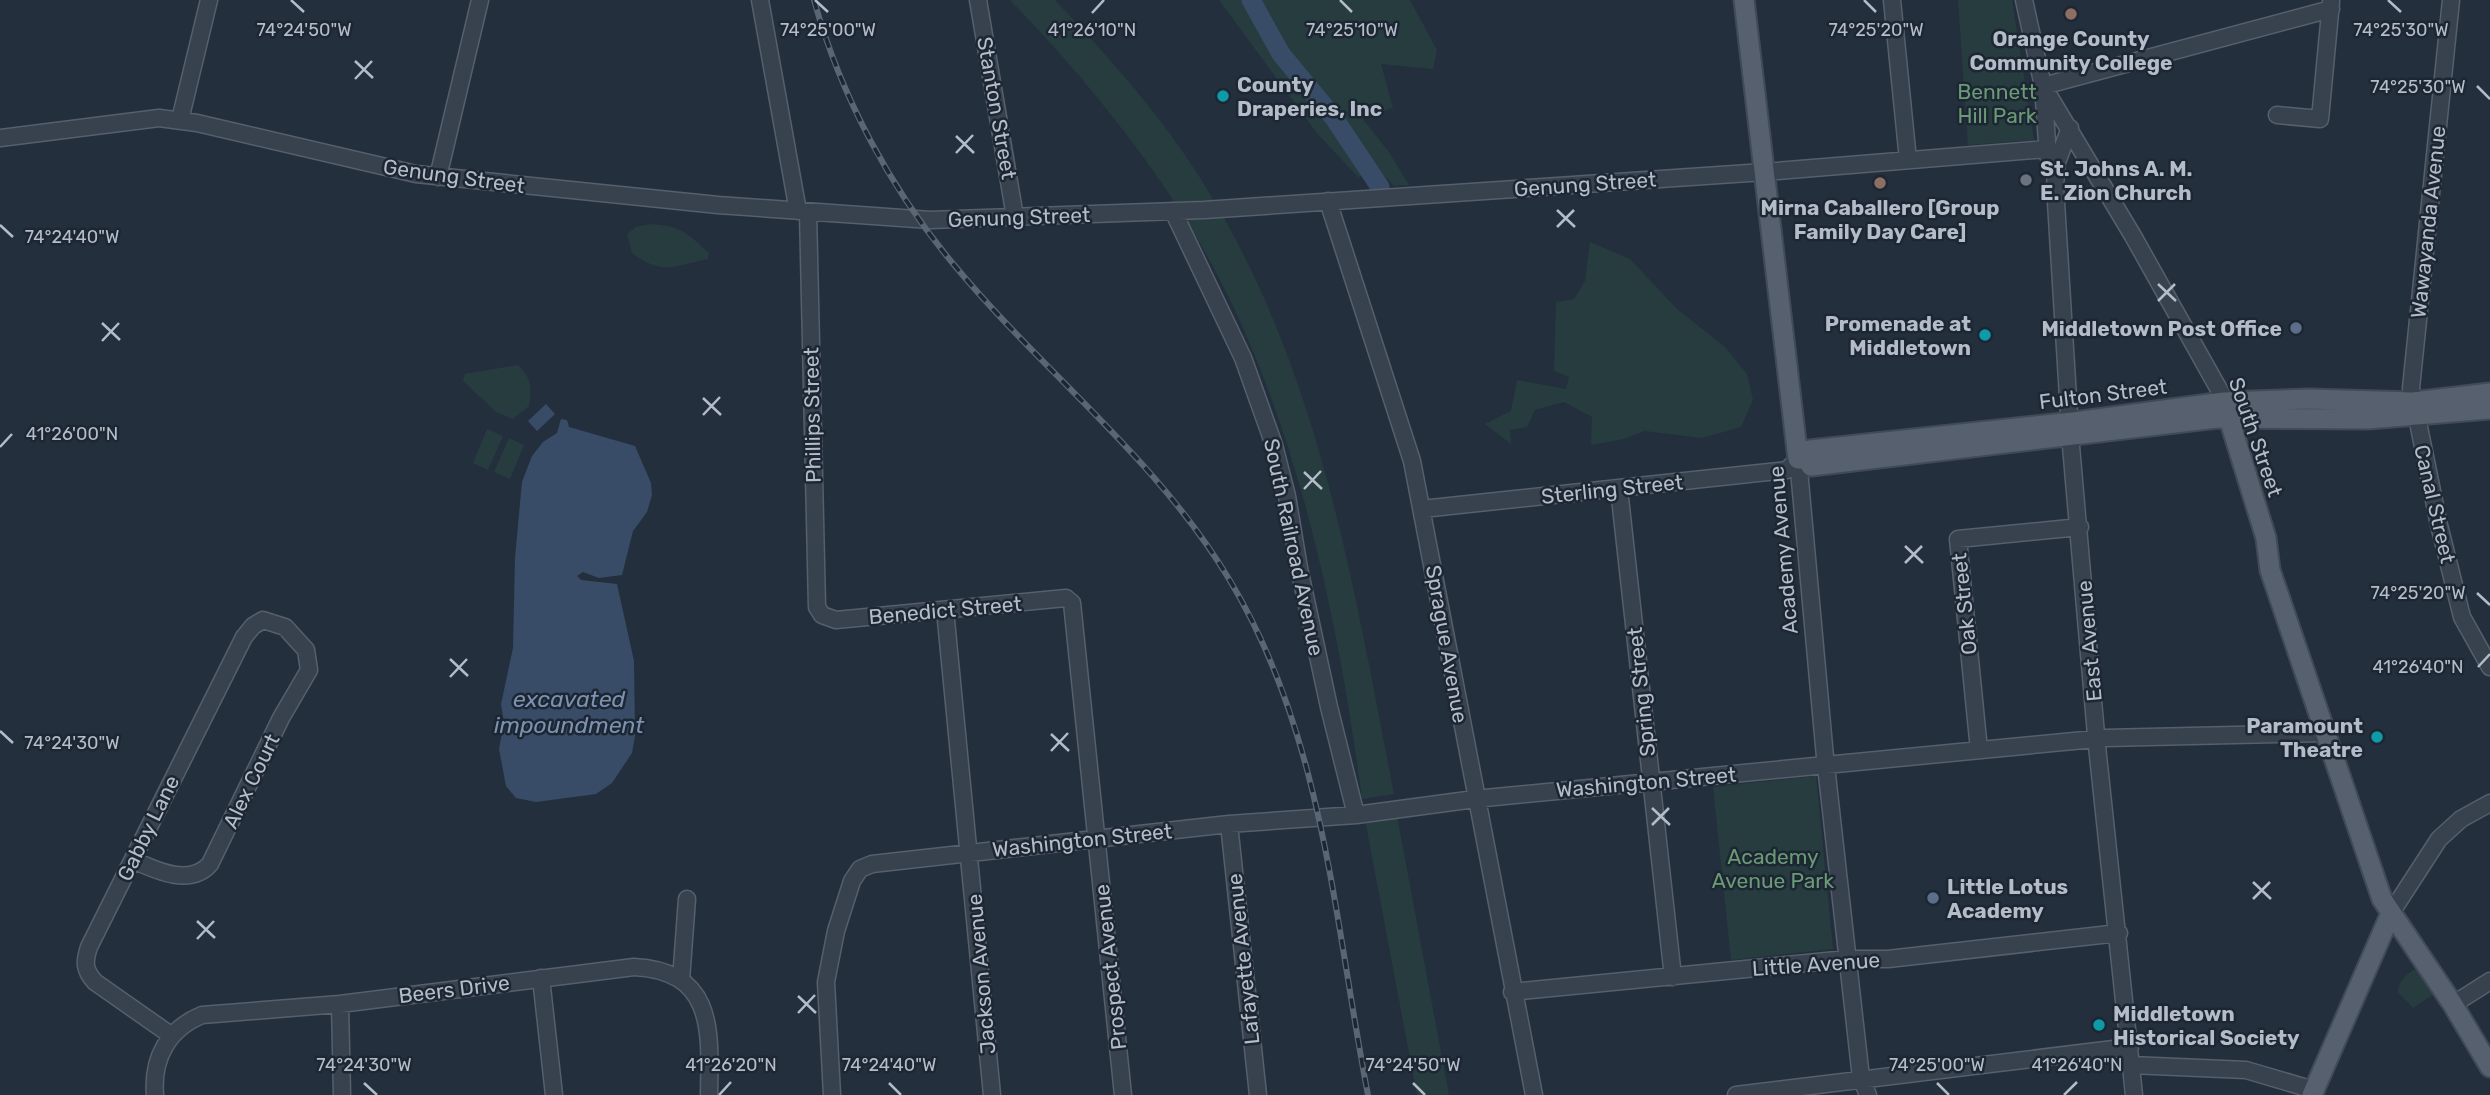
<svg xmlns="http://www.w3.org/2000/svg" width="2490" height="1095" font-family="Rubik,sans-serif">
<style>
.green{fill:#263c3f}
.water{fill:#394c67}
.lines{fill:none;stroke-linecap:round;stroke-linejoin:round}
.river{stroke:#394c67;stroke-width:19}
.minor-casing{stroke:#565f6c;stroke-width:19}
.major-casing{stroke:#414a57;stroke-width:23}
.minor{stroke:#38414e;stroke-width:16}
.major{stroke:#56606e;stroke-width:19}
.rail-casing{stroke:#5a6575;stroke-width:6}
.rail{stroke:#1d2633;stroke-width:3.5;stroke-dasharray:10;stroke-linecap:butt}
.ticks{fill:none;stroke:#b4bcc9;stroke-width:2.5}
.education-dot{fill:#8d6e63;stroke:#1d2633;stroke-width:2.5}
.culture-dot{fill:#0f9aa8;stroke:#1d2633;stroke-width:2.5}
.worship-dot{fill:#6b7280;stroke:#1d2633;stroke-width:2.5}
.service-dot{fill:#5c6f8a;stroke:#1d2633;stroke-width:2.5}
.labels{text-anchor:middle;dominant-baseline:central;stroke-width:5;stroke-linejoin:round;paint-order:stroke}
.poi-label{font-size:21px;font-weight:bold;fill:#b4bcc9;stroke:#1d2633;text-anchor:start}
.park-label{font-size:21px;fill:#6b9a76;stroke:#1d2633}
.street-label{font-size:21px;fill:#b4bcc9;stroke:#1d2633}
.water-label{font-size:23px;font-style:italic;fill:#7c92b1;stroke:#1d2633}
.ticks-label{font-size:18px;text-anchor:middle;fill:#b4bcc9;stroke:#1d2633;stroke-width:5;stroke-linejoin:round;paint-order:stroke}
</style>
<rect width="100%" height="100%" fill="#242f3e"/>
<path class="green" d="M1010 0H1055C1113 62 1170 125 1213 199 1322 382 1354 589 1394 794L1362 799C1336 603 1290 384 1183 215 1133 137 1074 66 1010 0Z
M1219 0H1410L1437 50 1433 69 1381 64 1393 108 1361 117 1389 152 1409 185 1394 186 1369 159 1370 173 1358 177 1316 132Z
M1958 0H2012L2034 140 1968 145Z
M650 224C681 226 687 233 709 253L708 259C673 266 663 276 632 253L627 234 636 227Z
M1590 242 1630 259 1676 308 1725 347 1747 374 1753 400 1741 427 1702 438 1644 431 1624 439 1591 445 1592 417 1564 402 1535 410 1527 427 1510 430 1511 444 1485 424 1511 411 1517 380 1566 389 1569 377 1554 371 1556 302 1574 299 1585 281Z
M518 365C532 378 532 388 529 406L513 419 496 412 463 381 465 374Z
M487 429 503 436 488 470 473 463Z
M509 438 524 445 510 479 494 472Z
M1816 776 1833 949 1731 960 1713 787Z
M1397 816 1449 1095H1417L1365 820Z
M2421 965 2437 992 2413 1008 2398 992C2398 978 2410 973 2421 965Z"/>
<path class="water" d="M546 404 555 414 537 431 528 421Z
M561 419 567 420 569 427 635 446 651 483 652 495 647 512 633 531 622 575 599 578 583 572 577 576 581 580 617 584 634 661 635 736 632 753 612 783 596 794 536 802 516 798 506 786 499 749 504 723 501 704 513 648 515 558 522 482 532 456 543 442 557 433Z"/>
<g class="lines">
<path class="river" d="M1251 0 1281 54 1334 118 1380 187"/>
<g class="minor-casing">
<path id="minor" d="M760 0 798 211
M978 0 1015 217
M1892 0 1908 160
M2024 0 2043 86 2133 236 2221 393 2227 412
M2451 0 2411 388 2439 525 2462 617 2490 667
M2277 115 2320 119 2331 2
M180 120 209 0
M2070 128 2057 162 2055 186 2071 446 2097 746 2134 1095
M0 138 159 118 197 123 416 174 718 205 930 220 1204 210 1764 172 2046 149
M2048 156 2043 86 2331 9
M438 177 480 0
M1328 201 1412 461 1534 1095
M1173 211 1243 358 1274 445 1287 496 1299 568 1329 707 1356 815
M808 212 817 607 822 615 836 620 1066 598 1072 603 1123 1095
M1798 459 1825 757 1861 1078 1868 1095
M1619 489 1673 977
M1422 509 1787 470 1798 459
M945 610 992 1095
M1979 750 1958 539 2080 527
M1229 824 1258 1095
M133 860C155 870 190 887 210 864L281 718 309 670 306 650 285 627 263 620 253 626 244 637 89 947C84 962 84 970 95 982L172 1036
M2391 913 2439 839 2461 819 2490 803
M541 978 554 1095
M681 980 687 899
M1512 992 1847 959H1888L2119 933
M2460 1000 2490 981
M340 1004 342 1095
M2131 1065 2246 1070 2314 1090
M155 1095C152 1058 168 1029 202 1015L340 1004 634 967C716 971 710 1033 709 1095
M832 1095 826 982 836 931 852 881 860 869 872 864 1229 824 1356 815 1475 799 2105 738 2324 733
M1736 1095 2130 1047"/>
</g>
<g class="major-casing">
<path id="major" d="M1744 0 1798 459H1806L1811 466 2217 418 2368 419 2490 409
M2227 412 2266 538 2270 570 2382 899 2452 1003 2490 1067
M1806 459 1810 450 2082 421 2224 402 2309 399 2413 402 2490 393
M2312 1095 2391 913"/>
</g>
<use href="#minor" class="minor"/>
<use href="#major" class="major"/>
<g class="rail-casing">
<path id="rail" d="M814 0C841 97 891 190 955 266 1044 373 1157 459 1229 579 1324 736 1334 920 1368 1095"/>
</g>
<use href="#rail" class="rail"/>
</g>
<path class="ticks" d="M291 0 304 12M815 0 828 12M1340 0 1352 12M1864 0 1876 12M2388 0 2401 12M1092 13 1104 0M355 61 373 78M355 79 372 61M2477 86 2490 99M956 136 974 153M956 153 973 135M1557 210 1575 227M0 225 13 237M1557 227 1574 210M2158 284 2176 301M2158 301 2175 284M102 323 120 340M102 341 119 323M703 398 721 415M703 415 720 397M0 447 12 434M1304 472 1322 489M1304 489 1321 471M1905 546 1923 563M1905 563 1922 546M2477 593 2490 605M450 659 468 676M2478 667 2490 654M450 677 467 659M0 731 13 743M1051 734 1069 751M1051 751 1068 733M1652 808 1670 825M1652 825 1669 808M2253 882 2271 899M2253 899 2270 882M197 921 215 938M197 939 214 921M798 996 816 1013M798 1013 815 995M364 1083 377 1095M889 1083 901 1095M1413 1083 1425 1095M1937 1083 1949 1095M719 1095 731 1082M2064 1095 2077 1082"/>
<g class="education-dot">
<circle cx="2071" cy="14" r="7"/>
<circle cx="1880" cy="183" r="7"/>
</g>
<g class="culture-dot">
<circle cx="1223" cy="96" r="7"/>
<circle cx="1985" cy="335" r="7"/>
<circle cx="2377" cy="737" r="7"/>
<circle cx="2099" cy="1025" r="7"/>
</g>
<circle class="worship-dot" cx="2026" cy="180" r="7"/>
<g class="service-dot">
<circle cx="2296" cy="328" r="7"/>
<circle cx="1933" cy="898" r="7"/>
</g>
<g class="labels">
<g class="poi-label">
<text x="2071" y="38" text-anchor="middle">Orange County<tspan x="2071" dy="24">Community College</tspan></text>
<text x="1237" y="84">County<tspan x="1237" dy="24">Draperies, Inc</tspan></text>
<text x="2040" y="168">St. Johns A. M.<tspan x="2040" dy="24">E. Zion Church</tspan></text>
<text x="1880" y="207" text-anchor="middle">Mirna Caballero [Group<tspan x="1880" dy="24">Family Day Care]</tspan></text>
<text x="1971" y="323" text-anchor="end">Promenade at<tspan x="1971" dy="24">Middletown</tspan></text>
<text x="2282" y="328" text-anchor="end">Middletown Post Office</text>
<text x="2363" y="725" text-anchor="end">Paramount<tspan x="2363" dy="24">Theatre</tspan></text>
<text x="1947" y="886">Little Lotus<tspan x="1947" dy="24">Academy</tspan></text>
<text x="2113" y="1013">Middletown<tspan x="2113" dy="24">Historical Society</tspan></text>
</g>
<g class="park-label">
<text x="1997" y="91">Bennett<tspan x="1997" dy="24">Hill Park</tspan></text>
<text x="1773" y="856">Academy<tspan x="1773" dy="24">Avenue Park</tspan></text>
</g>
<g class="street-label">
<text transform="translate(997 108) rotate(80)">Stanton Street</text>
<text transform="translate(454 176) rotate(8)">Genung Street</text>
<text transform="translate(1585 184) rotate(-4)">Genung Street</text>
<text transform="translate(1019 217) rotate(-2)">Genung Street</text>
<text transform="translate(2428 222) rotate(-84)">Wawayanda Avenue</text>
<text transform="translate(2103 394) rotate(-7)">Fulton Street</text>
<text transform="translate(812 415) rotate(-91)">Phillips Street</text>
<text transform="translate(2256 437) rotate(71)">South Street</text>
<text transform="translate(1612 489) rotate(-6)">Sterling Street</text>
<text transform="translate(2435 504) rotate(77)">Canal Street</text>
<text transform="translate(1294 547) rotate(78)">South Railroad Avenue</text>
<text transform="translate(1783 550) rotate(-95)">Academy Avenue</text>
<text transform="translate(1964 604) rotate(-96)">Oak Street</text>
<text transform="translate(945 610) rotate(-5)">Benedict Street</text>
<text transform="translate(2089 641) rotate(-95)">East Avenue</text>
<text transform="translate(1447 644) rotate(80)">Sprague Avenue</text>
<text transform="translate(1641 692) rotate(-96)">Spring Street</text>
<text transform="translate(251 781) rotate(-64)">Alex Court</text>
<text transform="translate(1646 782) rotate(-5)">Washington Street</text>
<text transform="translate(148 828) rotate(-64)">Gabby Lane</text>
<text transform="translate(1082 840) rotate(-6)">Washington Street</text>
<text transform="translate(1243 959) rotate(-96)">Lafayette Avenue</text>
<text transform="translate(1816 964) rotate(-4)">Little Avenue</text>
<text transform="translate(1110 967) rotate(-96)">Prospect Avenue</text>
<text transform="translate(981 974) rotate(-95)">Jackson Avenue</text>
<text transform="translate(454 989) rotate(-7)">Beers Drive</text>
</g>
<g class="water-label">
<text x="569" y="699">excavated<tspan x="569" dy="26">impoundment</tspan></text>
</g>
</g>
<g class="ticks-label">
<text x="304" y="36">74°24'50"W</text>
<text x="828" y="36">74°25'00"W</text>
<text x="1352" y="36">74°25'10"W</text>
<text x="1876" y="36">74°25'20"W</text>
<text x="2401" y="36">74°25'30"W</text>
<text x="1092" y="36">41°26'10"N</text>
<text x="2418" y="93">74°25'30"W</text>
<text x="72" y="243">74°24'40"W</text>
<text x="72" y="440">41°26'00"N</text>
<text x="2418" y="599">74°25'20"W</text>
<text x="2418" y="673">41°26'40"N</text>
<text x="72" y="749">74°24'30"W</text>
<text x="731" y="1071">41°26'20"N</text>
<text x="2077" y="1071">41°26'40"N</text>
<text x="364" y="1071">74°24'30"W</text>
<text x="889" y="1071">74°24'40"W</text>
<text x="1413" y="1071">74°24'50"W</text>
<text x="1937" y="1071">74°25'00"W</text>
</g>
</svg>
